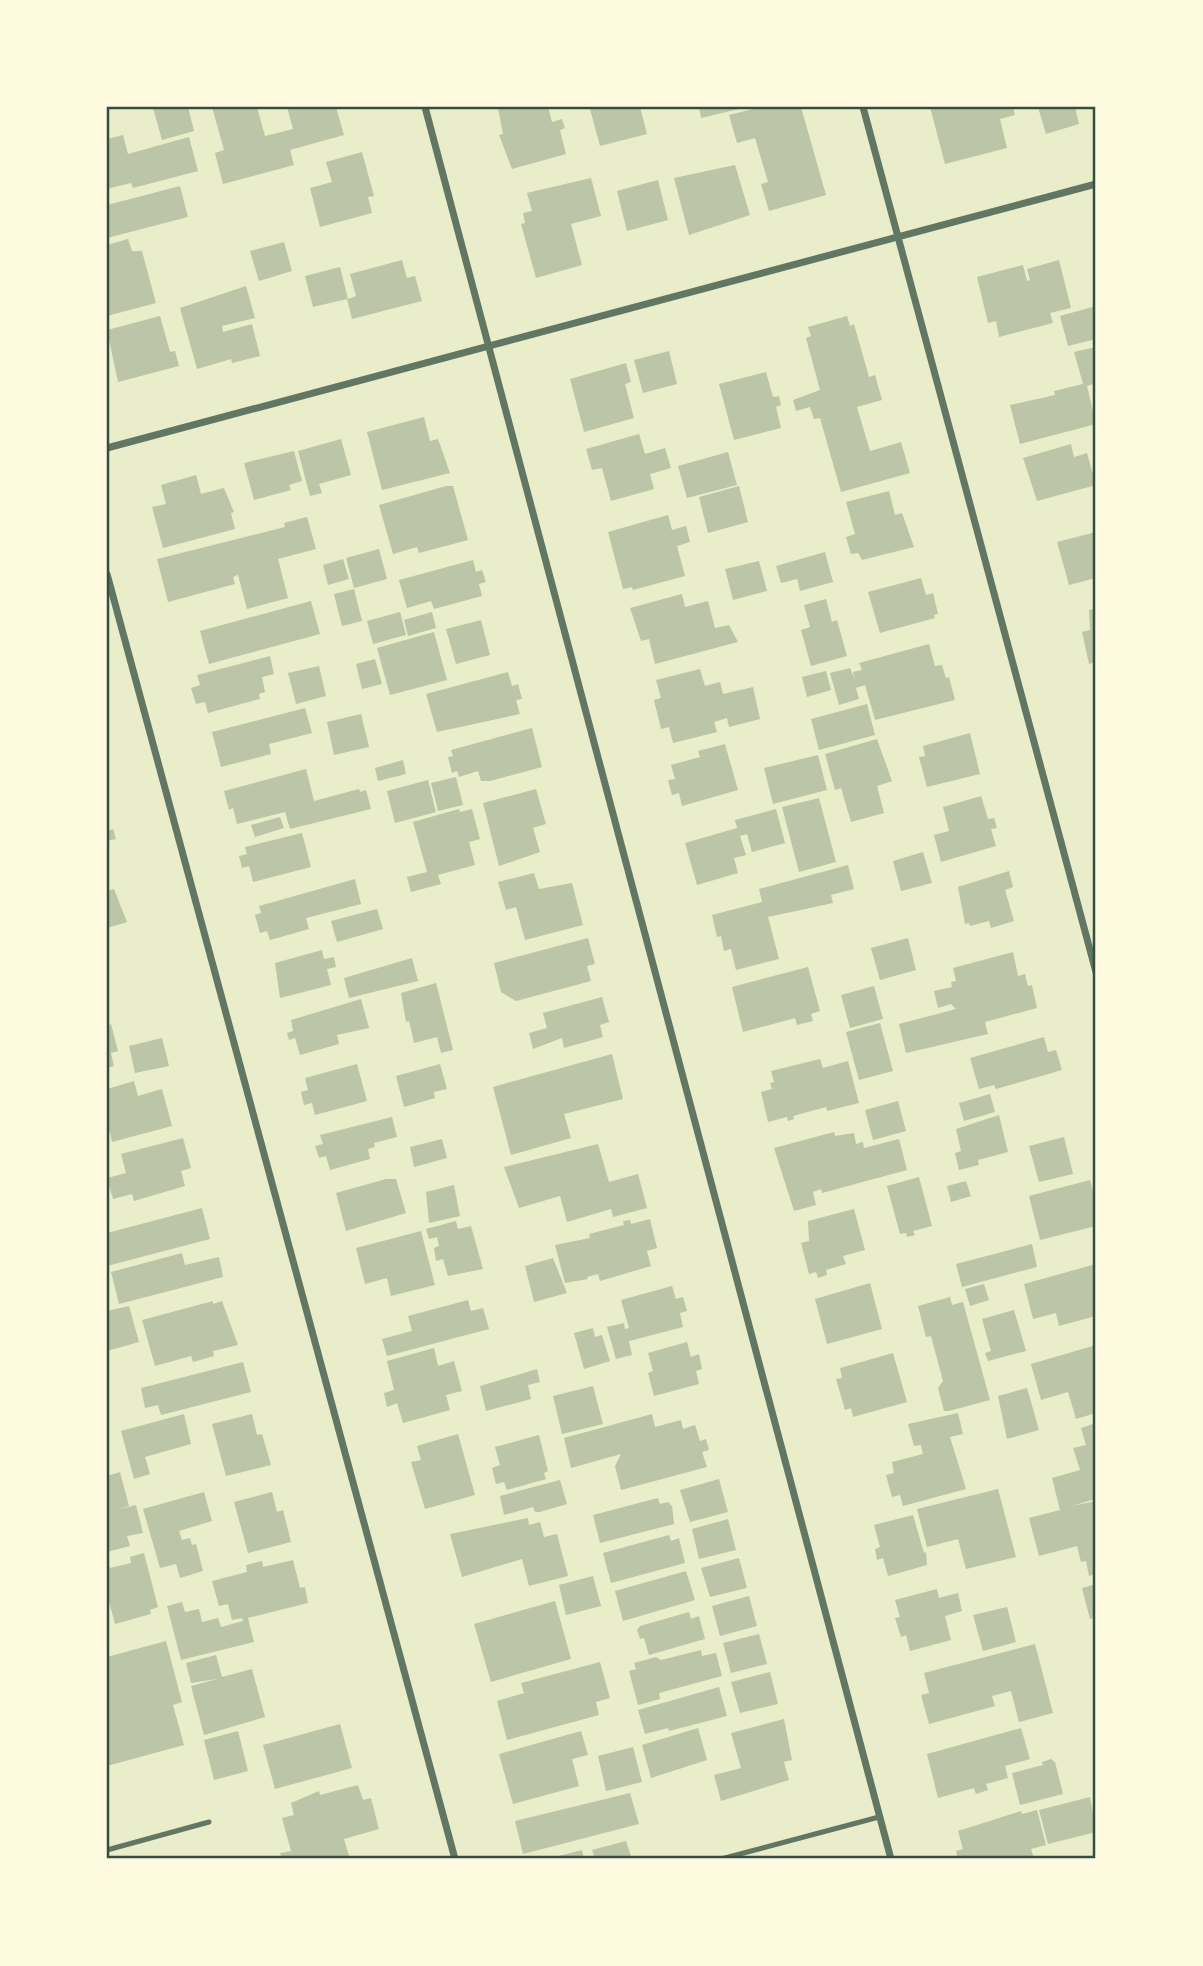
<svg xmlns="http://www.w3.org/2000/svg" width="1203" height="1966" font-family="'Work Sans',sans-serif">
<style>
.building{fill:#bcc5a7}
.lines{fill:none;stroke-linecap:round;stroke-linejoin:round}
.service{stroke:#617663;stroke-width:5}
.minor{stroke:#617663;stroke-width:7}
.neatline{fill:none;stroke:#344e41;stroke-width:2.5}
</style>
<rect width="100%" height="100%" fill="#e9edc9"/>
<path class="building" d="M188 107 194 131 162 140 153 108Z
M212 107H257L265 136 293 129 287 107H336L344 135 290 150 294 165 223 184 215 153 224 150Z
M504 107H548L552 122 562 119 565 128 560 130 566 154 512 169 499 135 503 134 498 108Z
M600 107H640L647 134 600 146 590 109Z
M699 107H743V108L701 118Z
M761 107H801L826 195 769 211 761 184 768 182 755 138 737 143 729 115Z
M930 107H1013L1015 115 1000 119 1007 148 945 164Z
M1038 107H1075L1079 124 1046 134Z
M123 135 128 154 189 137 198 171 133 188 131 183 107 189V139Z
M362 152 374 196 368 197 372 213 320 227 310 188 332 182 326 162Z
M735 165 750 215 689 235 674 178Z
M591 178 601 216 571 224 582 265 536 278 521 224 525 223 523 213 532 211 527 193Z
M658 180 668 220 627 231 617 191Z
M180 186 188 217 107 238V205Z
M128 239 132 251H142L156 303 107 316V245Z
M284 242 292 271 259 281 250 251Z
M402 260 407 278 415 276 422 301 352 319 347 299 313 307 305 276 340 267 348 299 356 296 350 274Z
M1059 260 1071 308 1050 313 1053 323 999 337 996 321 988 323 977 277 1023 265 1027 281 1030 280 1027 269Z
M246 286 255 318 222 326 223 332 252 324 260 356 232 363 231 359 197 369 180 308Z
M1096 306V339L1068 346 1060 316Z
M160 316 170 352 175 351 179 366 118 382 107 330Z
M847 316 850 326 854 324 869 377 875 375 882 400 857 407 870 451 901 442 910 473 841 492 820 418 814 419 810 407 796 411 793 400 820 390 806 338 811 336 808 327Z
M1096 347V383L1087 386 1096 424 1020 444 1010 405 1055 395 1054 391 1083 384 1074 352Z
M669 351 677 384 643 393 634 360Z
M626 363 631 382 625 384 634 418 584 432 570 379Z
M766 372 773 397 779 396 781 405 776 407 781 428 734 440 719 384Z
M424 417 430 441 438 439 450 473 382 490 367 432Z
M639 434 645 454 665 448 671 468 650 474 654 489 611 501 602 468 592 470 586 449Z
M341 439 351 475 319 484 322 493 310 496 298 451Z
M1071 444 1074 457 1087 453 1096 485 1037 501 1023 458Z
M294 451 302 481 289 485 291 490 254 500 244 463Z
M728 452 737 485 687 498 678 466Z
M196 475 201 494 224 488 234 512 231 513 235 529 163 548 152 507 166 504 161 485Z
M446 486H453L468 540 419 553 417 547 393 554 379 505Z
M739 486 748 522 708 533 699 497Z
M889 491 895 515 902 513 914 547 862 560 858 553 851 554 846 537 855 534 846 502Z
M668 515 672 530 686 526 690 542 677 546 685 576 633 590 632 587 623 589 608 532Z
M307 517 316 549 278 559 288 598 247 609 238 575 233 577 235 584 168 602 157 559 285 527 284 523Z
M1096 532V578L1069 585 1057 542Z
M379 549 387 579 354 588 346 558Z
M825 552 833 582 800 591 797 579 781 583 776 566Z
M343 559 349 579 328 585 323 565Z
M473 560 476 572 482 570 486 582 479 584 482 596 434 609 431 601 407 608 399 580Z
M759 561 767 591 733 600 725 569Z
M921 578 926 595 933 593 938 614 934 615 935 618 880 633 868 592Z
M354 589 362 621 342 626 334 594Z
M682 594 685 607 708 601 715 628 729 625 738 642 655 664 649 639 641 641 630 608Z
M826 599 832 622 837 620 847 656 811 666 801 630 810 627 804 605Z
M311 601 320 634 209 664 200 631Z
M1096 608V662L1089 664 1082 632 1090 630 1089 610Z
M400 612 406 635 373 644 367 621Z
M432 612 436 628 408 636 404 620Z
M481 620 490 655 456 664 446 629Z
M434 632 447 680 390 695 377 648Z
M929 644 935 666 942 665 946 678 949 677 955 700 875 720 865 685 856 688 859 699 839 705 830 673 850 668 855 680 853 672 862 670 859 663Z
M270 656 274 674 262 677 265 692 259 694 260 699 208 713 205 702 196 704 191 688 200 685 197 675Z
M375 659 382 684 362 689 356 664Z
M319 666 326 696 296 704 288 673Z
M700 669 705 686 720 682 723 694 753 687 760 719 729 727 727 718 714 722 717 732 673 743 669 727 661 729 654 700 661 698 656 680Z
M826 671 831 690 807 697 802 677Z
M508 672 512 686 518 684 522 699 516 700 520 714 437 732 426 694Z
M867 704 875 735 819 750 811 719Z
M305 708 312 733 269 744 271 754 221 767 212 732Z
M361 714 369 747 334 755 327 722Z
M532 728 542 767 490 781H481L478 771 459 777 457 771 452 773 448 757 453 756 451 750Z
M970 733 980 774 927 787 919 757 925 756 923 746Z
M877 739 892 781 877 786 884 813 851 822 841 788 835 790 825 754Z
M725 744 738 790 682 806 679 793 672 795 668 780 675 779 671 765 700 757 698 751Z
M818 755 827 790 773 804 764 768Z
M403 760 406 774 378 781 375 768Z
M306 769 314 801 359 789 360 792 366 790 371 809 290 829 285 812 237 824 233 808 229 810 224 791Z
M456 777 463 805 438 811 431 783Z
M428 780 436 812 395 823 387 791Z
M536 789 546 824 533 828 540 852 499 866 483 803Z
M981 796 988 819 994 818 997 828 991 829 996 846 941 862 934 835 949 831 943 807Z
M819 798 836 862 799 872 782 807Z
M459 809 460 812 472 809 480 839 469 842 475 865 438 875 441 884 411 892 407 877 427 872 413 822Z
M776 809 785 843 752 852 747 834 740 836 746 855 734 858 738 873 697 885 685 843 737 828 735 820Z
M280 817 284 828 255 837 251 825Z
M113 829 116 839 107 841V831Z
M302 833 311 867 253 882 249 866 242 868 239 856 247 854 245 847Z
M923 852 932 883 901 891 893 861Z
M848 865 854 889 831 895 833 903 768 917 779 959 736 970 731 949 724 951 721 936 717 937 712 915 762 902 759 889Z
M1009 871 1013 887 1005 890 1014 921 991 928 989 921 970 926 969 923 965 924 958 887Z
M534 873 539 889 572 883 583 925 525 940 516 907 506 910 498 882Z
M355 879 361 904 306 918 309 929 270 940 267 931 260 933 255 915 261 913 259 906Z
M114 889 127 922 107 928V891Z
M377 909 383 929 337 942 331 921Z
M588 938 595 964 587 966 591 981 516 1001 501 992 494 963Z
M908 938 916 970 880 980 871 948Z
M322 950 324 959 334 957 336 967 327 969 331 985 280 998 275 963Z
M1013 952 1018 976 1025 974 1028 986 1032 985 1037 1008 985 1022 988 1034 906 1053 899 1024 956 1009 951 1004 938 1008 934 991 952 987 951 982 956 981 953 968Z
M412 958 418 981 349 998 344 978Z
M808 967 820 1011 811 1014 813 1021 797 1025 795 1018 743 1032 732 987Z
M436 983 453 1050 441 1053 437 1037 414 1043 409 1021 406 1022 401 993Z
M874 986 883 1019 850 1028 841 995Z
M602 997 609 1022 600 1025 603 1037 564 1048 562 1038 533 1049 529 1033 547 1028 543 1013Z
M361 999 369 1028 337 1035 339 1044 300 1055 295 1038 289 1040 287 1033 293 1031 291 1020Z
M880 1023 893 1071 859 1080 846 1032Z
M111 1024 118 1051 111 1053 114 1066 107 1068V1026Z
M1044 1037 1048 1052 1056 1050 1062 1070 996 1089 994 1085 979 1089 970 1058Z
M162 1038 169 1066 135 1073 129 1046Z
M612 1054 623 1099 564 1114 571 1138 511 1155 493 1087Z
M820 1059 823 1068 848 1061 859 1103 827 1111 826 1107 793 1116 794 1119 788 1121 787 1117 768 1122 761 1092 772 1089 770 1083 774 1082 771 1071Z
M357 1064 367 1101 315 1115 312 1103 304 1105 301 1092 308 1090 305 1078Z
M440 1064 447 1089 434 1092 435 1098 404 1107 396 1076Z
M134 1081 138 1096 162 1089 172 1126 112 1142 110 1132 107 1133V1089Z
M990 1094 995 1112 964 1121 959 1103Z
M898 1101 906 1131 873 1140 865 1110Z
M999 1115 1008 1152 978 1160 979 1165 959 1170 955 1153 961 1151 956 1129Z
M392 1117 397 1137 374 1143 375 1147 368 1149 370 1159 330 1170 326 1156 319 1158 315 1146 323 1144 320 1135Z
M834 1132 835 1136 854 1133 856 1144 863 1142 864 1148 899 1139 907 1170 822 1193 821 1189 813 1192 816 1205 794 1211 774 1148Z
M1064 1137 1073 1174 1039 1182 1029 1146Z
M183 1138 191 1168 181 1171 185 1186 134 1201 132 1194 113 1199 107 1178 126 1173 121 1154Z
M442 1139 447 1158 414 1167 410 1147Z
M598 1144 609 1182 638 1174 647 1208 613 1217 611 1209 567 1222 560 1196 519 1208 504 1167Z
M919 1177 932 1226 913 1231 915 1235 907 1237 906 1233 900 1234 887 1186Z
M386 1179H396L406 1213 346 1231 336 1193Z
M1090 1180 1096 1203V1226L1040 1240 1029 1196Z
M966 1181 971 1196 951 1202 947 1186Z
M454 1185 460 1216 429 1223 426 1192Z
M202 1208 210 1239 107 1266V1233Z
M854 1209 865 1250 843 1256 846 1264 826 1270 827 1275 818 1278 816 1272 809 1274 801 1243 809 1241 808 1221Z
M650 1219 657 1248 647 1251 651 1266 600 1281 598 1274 587 1277 588 1279 565 1283 555 1245 590 1238 589 1234 624 1225 623 1221 630 1220 631 1224Z
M456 1221 458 1229 471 1226 483 1269 448 1276 443 1259 436 1261 434 1248 439 1246 437 1237 429 1239 426 1229Z
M421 1231 435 1285 391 1296 387 1278 365 1284 356 1248Z
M1032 1244 1037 1267 962 1287 956 1264Z
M182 1253 185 1265 219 1257 223 1277 119 1304 111 1272Z
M553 1258 567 1293 534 1302 525 1266Z
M1096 1264V1316L1059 1326 1056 1313 1033 1319 1024 1284Z
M870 1283 882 1329 827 1344 815 1299Z
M984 1284 989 1300 970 1306 965 1289Z
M672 1286 676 1299 683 1297 687 1311 680 1313 683 1327 629 1341 632 1355 616 1359 607 1327 624 1323 625 1329 629 1328 621 1300Z
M950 1297 952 1305 963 1302 990 1400 949 1411H944L938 1388 943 1381 931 1336 926 1337 918 1306Z
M468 1300 471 1311 483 1308 489 1329 387 1356 382 1339 412 1331 408 1316Z
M213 1301V1304L222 1301 238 1345 213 1351 214 1356 193 1362 191 1356 155 1366 142 1320Z
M129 1306 139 1342 107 1351V1311Z
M1014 1310 1026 1351 988 1361 985 1353 991 1351 982 1319Z
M593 1328 595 1337 602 1335 610 1361 584 1369 574 1333Z
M687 1342 691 1357 699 1354 702 1369 696 1371 699 1384 654 1396 648 1373 653 1371 648 1353Z
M1096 1345V1413L1076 1419 1068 1392 1041 1400 1031 1364Z
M434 1348 438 1366 454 1361 462 1391 446 1395 450 1410 403 1423 397 1403 387 1407 384 1393 394 1390 387 1361Z
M893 1353 907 1402 853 1417 851 1408 845 1410 836 1379 842 1378 840 1368Z
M243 1362 251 1392 161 1415 158 1405 145 1408 141 1388Z
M537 1369 540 1382 528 1385 531 1399 486 1411 480 1386Z
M593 1386 603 1424 562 1434 553 1396Z
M1027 1388 1039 1430 1007 1439 998 1396Z
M958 1413 963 1434 950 1437 966 1489 903 1506 900 1495 892 1497 886 1475 894 1473 892 1462 923 1454 921 1445 914 1446 908 1424Z
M184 1414 191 1444 145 1457 150 1474 134 1479 121 1431Z
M252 1414 257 1435 262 1434 271 1465 226 1476 212 1424Z
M652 1414 655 1427 681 1420 683 1429 695 1425 700 1441 706 1439 709 1450 702 1452 707 1467 621 1490 615 1466 621 1454 571 1468 564 1438Z
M1096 1423V1499L1071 1506 1096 1501V1574L1089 1576 1086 1561 1081 1562 1077 1546 1039 1556 1029 1518 1060 1510 1052 1478 1080 1470 1073 1448 1086 1445 1081 1428Z
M458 1434 475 1495 425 1509 411 1462 421 1460 417 1446Z
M539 1435 548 1471 544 1473 546 1479 507 1490 504 1482 496 1484 492 1468 500 1465 495 1447Z
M120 1472 129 1506 115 1510 136 1505 143 1533 127 1536 130 1546 107 1552V1476Z
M719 1479 728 1512 690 1522 680 1490Z
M560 1480 567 1504 540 1512H535L533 1507 504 1515 500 1496Z
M998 1489 1016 1557 966 1569 958 1539 927 1547 917 1509Z
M204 1492 212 1521 179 1531 182 1540 190 1538 192 1545 196 1544 203 1571 180 1578 176 1564 160 1568 143 1509Z
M272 1492 277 1512 283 1510 291 1542 248 1553 234 1502Z
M658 1498 660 1504 668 1502 672 1506 674 1524 600 1543 593 1515Z
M913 1515 924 1553 926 1552 927 1565 888 1576 883 1558 877 1560 875 1549 880 1547 874 1525Z
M528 1518 529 1525 540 1522 544 1537 557 1534 568 1576 529 1586 522 1559 462 1577 450 1534Z
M728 1519 736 1550 699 1559 692 1529Z
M669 1535 671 1541 679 1538 685 1563 611 1583 603 1553Z
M144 1553 158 1607 150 1610 151 1614 115 1624 107 1594V1563L110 1568 131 1563 130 1557Z
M739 1558 747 1588 710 1597 701 1568Z
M293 1560 300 1588 305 1587 308 1603 248 1618 254 1642 181 1660 167 1606 182 1602 185 1612 199 1609 202 1622 218 1618 221 1627 243 1621 242 1618 232 1620 228 1604 219 1606 212 1581 247 1572 246 1565 262 1561 263 1567Z
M686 1571 695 1600 623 1621 615 1591Z
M593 1576 601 1606 566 1615 559 1585Z
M1096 1584V1617L1090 1619 1082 1588Z
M937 1589 939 1598 958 1593 962 1611 945 1616 951 1640 910 1651 906 1635 901 1637 895 1618 900 1617 895 1600Z
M749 1596 757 1626 720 1636 712 1606Z
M555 1601 571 1659 491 1682 474 1624Z
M1007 1607 1016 1642 983 1651 973 1615Z
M689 1612 691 1619 699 1616 705 1639 649 1655 644 1638 640 1639 637 1630 640 1626Z
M759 1634 767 1664 731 1673 723 1643Z
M166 1641 182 1702 173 1705 184 1745 107 1766V1657Z
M1035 1644 1053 1713 1019 1722 1011 1691 992 1696 995 1706 929 1724 921 1695 929 1693 924 1673Z
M701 1650 702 1656 716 1653 722 1676 659 1693 660 1699 638 1705 629 1671 636 1669 634 1663 656 1657 661 1660Z
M216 1655 222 1677 252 1669 265 1717 204 1735 191 1686 217 1679 191 1683 186 1663Z
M600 1662 610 1698 596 1702 599 1715 507 1740 497 1701 524 1693 521 1683Z
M770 1672 778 1704 740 1713 731 1682Z
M719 1687 727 1716 669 1731 668 1728 645 1734 638 1710Z
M784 1719 792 1760 784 1762 789 1780 721 1801 714 1775 741 1768 731 1733Z
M340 1724 352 1768 275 1789 263 1745Z
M698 1728 707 1760 651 1778 642 1745Z
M1021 1728 1030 1759 1005 1766 1008 1778 986 1784 988 1790 976 1794 974 1788 938 1798 927 1754Z
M238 1731 248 1771 214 1780 204 1740Z
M581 1731 588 1755 572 1759 579 1786 513 1804 499 1754Z
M633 1747 642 1782 606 1791 598 1756Z
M1051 1759 1055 1762 1063 1794 1020 1805 1012 1773 1043 1765 1042 1762Z
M358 1785 363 1800 371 1798 379 1829 344 1839 350 1859H282L280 1853 291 1851 282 1818 294 1815 291 1803 319 1791 320 1795Z
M630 1793 639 1824 523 1854 515 1821Z
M1090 1797 1096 1832 1048 1844 1039 1810Z
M1037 1810 1046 1845 1031 1849 1034 1859H958L956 1851 963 1849 958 1831 1021 1811 1022 1814Z
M626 1841 632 1859H595L592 1850Z
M582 1850 584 1859H551V1858Z"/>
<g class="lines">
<path class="service" d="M107 1850 209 1822
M721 1859 879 1817"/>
<path class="minor" d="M425 107 891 1859
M863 107 1096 972
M107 448 1096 184
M107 574 455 1859"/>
</g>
<rect width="1203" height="1966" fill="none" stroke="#fefae0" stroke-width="217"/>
<rect x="108" y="108" width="986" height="1749" class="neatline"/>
</svg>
